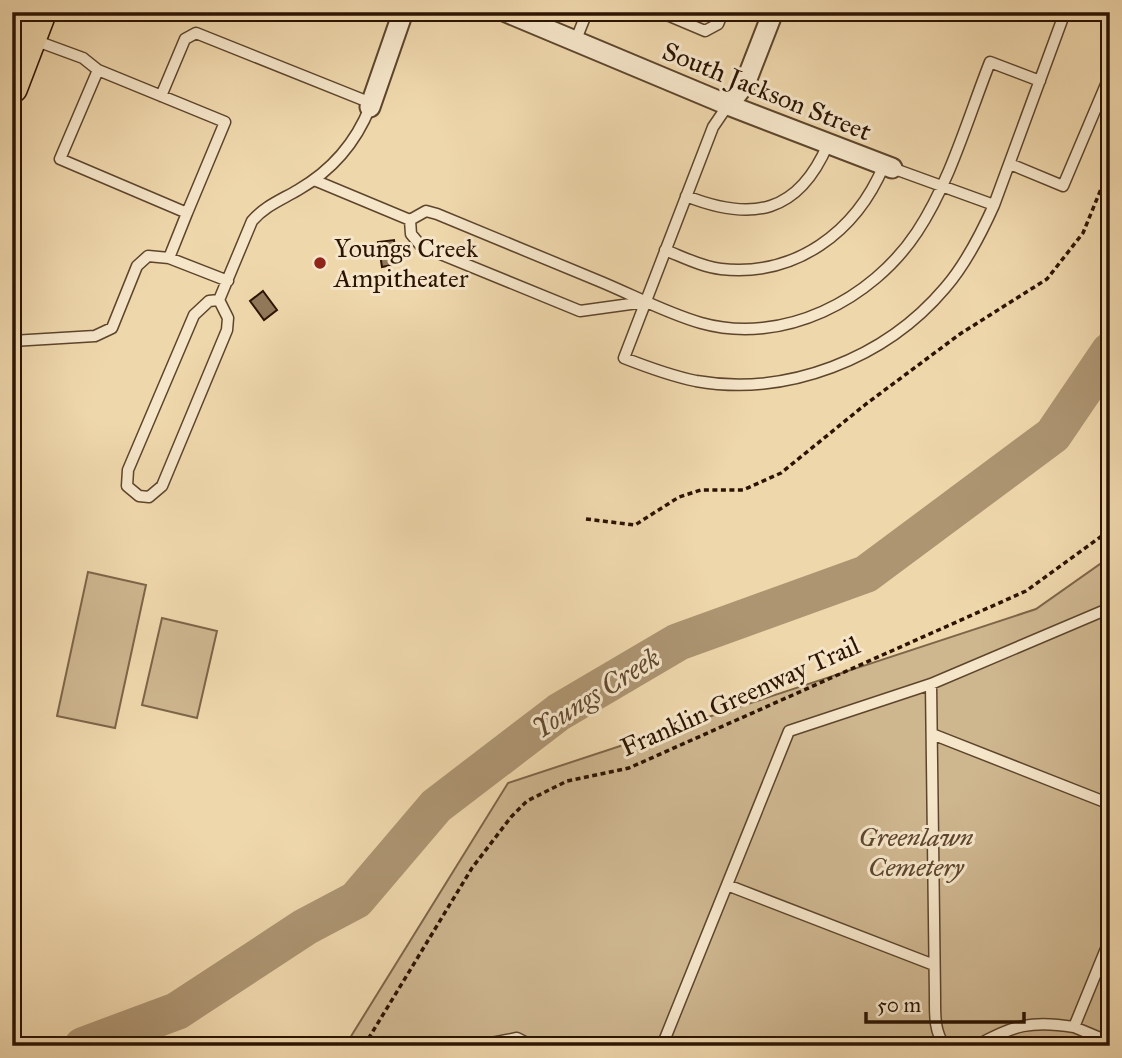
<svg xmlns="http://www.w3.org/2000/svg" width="1122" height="1058" font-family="'IM FELL Great Primer',serif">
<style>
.green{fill:#ceb68f;stroke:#7d6548;stroke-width:2}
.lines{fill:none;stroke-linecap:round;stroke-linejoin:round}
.river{stroke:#ad9572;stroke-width:38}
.building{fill:#91795a;stroke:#2c1402;stroke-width:2}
.lane-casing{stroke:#5d452c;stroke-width:13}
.street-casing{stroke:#5d452c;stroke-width:23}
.primary-casing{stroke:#2c1402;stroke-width:33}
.path{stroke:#2c1402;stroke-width:3.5;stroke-dasharray:5 3.5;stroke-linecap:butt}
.lane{stroke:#f5e5c9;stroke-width:10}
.street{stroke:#f5e5c9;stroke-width:19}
.primary{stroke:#efd7ac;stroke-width:30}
.poi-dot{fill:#8f2418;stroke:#f5e5c9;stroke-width:2.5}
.labels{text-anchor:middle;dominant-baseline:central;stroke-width:6;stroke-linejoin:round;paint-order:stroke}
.street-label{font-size:26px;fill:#2c1402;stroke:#f5e5c9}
.poi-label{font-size:26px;fill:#2c1402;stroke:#f5e5c9;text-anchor:start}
.park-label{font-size:26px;font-style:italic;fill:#5d452c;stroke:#f5e5c9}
.water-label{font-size:28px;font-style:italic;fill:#60482f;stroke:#f5e5c9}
</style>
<rect width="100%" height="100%" fill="#efd7ac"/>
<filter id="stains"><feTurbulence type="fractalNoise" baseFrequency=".00286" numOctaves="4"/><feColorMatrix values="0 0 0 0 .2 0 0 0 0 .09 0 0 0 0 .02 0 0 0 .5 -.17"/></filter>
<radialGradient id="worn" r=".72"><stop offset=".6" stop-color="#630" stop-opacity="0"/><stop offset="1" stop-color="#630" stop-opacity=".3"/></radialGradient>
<path class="green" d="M1110 557V1046H345L508 783 1036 609Z
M88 572 146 585 115 728 57 716Z
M162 618 217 631 197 718 142 705Z"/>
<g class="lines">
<path class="river" d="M83 1046 177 1011 305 927 356 900 436 806 559 712 678 642 866 574 1053 435 1110 351"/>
</g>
<path class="building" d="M394 240 397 264 382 267 378 242Z
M263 291 277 310 264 320 250 301Z"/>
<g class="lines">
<g class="lane-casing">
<path id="lane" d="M660 12 705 31 718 24 723 12
M34 40 83 58 98 70 60 159 187 213 169 258
M575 42 587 12
M98 70 225 122 187 213
M161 96 185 39 196 33 371 103
M728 105 713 127 624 358C647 367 671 376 696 381 787 397 885 359 945 288 966 264 981 234 994 205
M1010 164 1063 186 1110 75
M892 168 994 205 1065 12
M314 180 410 220
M686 196C752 222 798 214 828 144
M410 220 426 211 437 214C491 236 545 259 599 281 633 295 666 313 701 323 783 346 872 300 917 232 950 182 968 118 990 62L1040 81
M410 220 411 234 421 246 580 311 645 302
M665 250C683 257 702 267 721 269 796 277 856 232 884 165
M219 300 228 318 227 330 162 486 149 497 139 496 127 486 128 470 194 315 209 301 219 300 252 221C265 206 281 200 298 190 331 171 356 142 370 107
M12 341 95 336 112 328 137 266 148 256 169 258 228 281
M931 684 935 997C935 1014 934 1032 945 1046
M932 734 1110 804
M727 885 934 965
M1074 1027 1110 1042
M476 1046 517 1038 533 1046
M662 1046 789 731 931 684 1110 608
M976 1046C1013 1025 1032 1020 1074 1027L1110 939"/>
</g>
<g class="street-casing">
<path id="street" d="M506 12 728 105 892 168
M728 105 745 84 773 12
M370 107 403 12"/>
</g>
<g class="primary-casing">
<path id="primary" d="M12 88 41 12"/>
</g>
<path class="path" d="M586 519 635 525 679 497 701 490H743L781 473 866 404 960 334 1047 279 1083 233 1110 167
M364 1046 472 868 511 817 527 801 567 781 629 768 1026 591 1110 530"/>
<use href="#lane" class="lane"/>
<use href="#street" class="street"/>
<use href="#primary" class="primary"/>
</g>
<circle class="poi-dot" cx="320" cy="263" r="7"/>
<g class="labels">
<g class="street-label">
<text transform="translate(767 91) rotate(22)">South Jackson Street</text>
<text transform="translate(740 696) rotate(-24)">Franklin Greenway Trail</text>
</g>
<g class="poi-label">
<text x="334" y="248">Youngs Creek<tspan x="334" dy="30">Ampitheater</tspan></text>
</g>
<g class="park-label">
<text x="916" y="837">Greenlawn<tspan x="916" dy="30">Cemetery</tspan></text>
</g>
<g class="water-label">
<text transform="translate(596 693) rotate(-32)">Youngs Creek</text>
</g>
</g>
<rect width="1122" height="1058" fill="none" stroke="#efd7ac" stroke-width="42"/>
<rect x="14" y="14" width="1094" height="1030" fill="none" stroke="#2c1402" stroke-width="3.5"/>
<rect x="21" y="21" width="1080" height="1016" fill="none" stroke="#2c1402" stroke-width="2"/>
<path d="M866 1012v10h158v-10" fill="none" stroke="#2c1402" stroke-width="3.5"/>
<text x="877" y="1012" font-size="21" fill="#2c1402" stroke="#f5e5c9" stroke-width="5" paint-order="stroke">50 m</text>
<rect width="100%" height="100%" filter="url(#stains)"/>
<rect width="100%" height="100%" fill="url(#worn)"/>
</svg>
